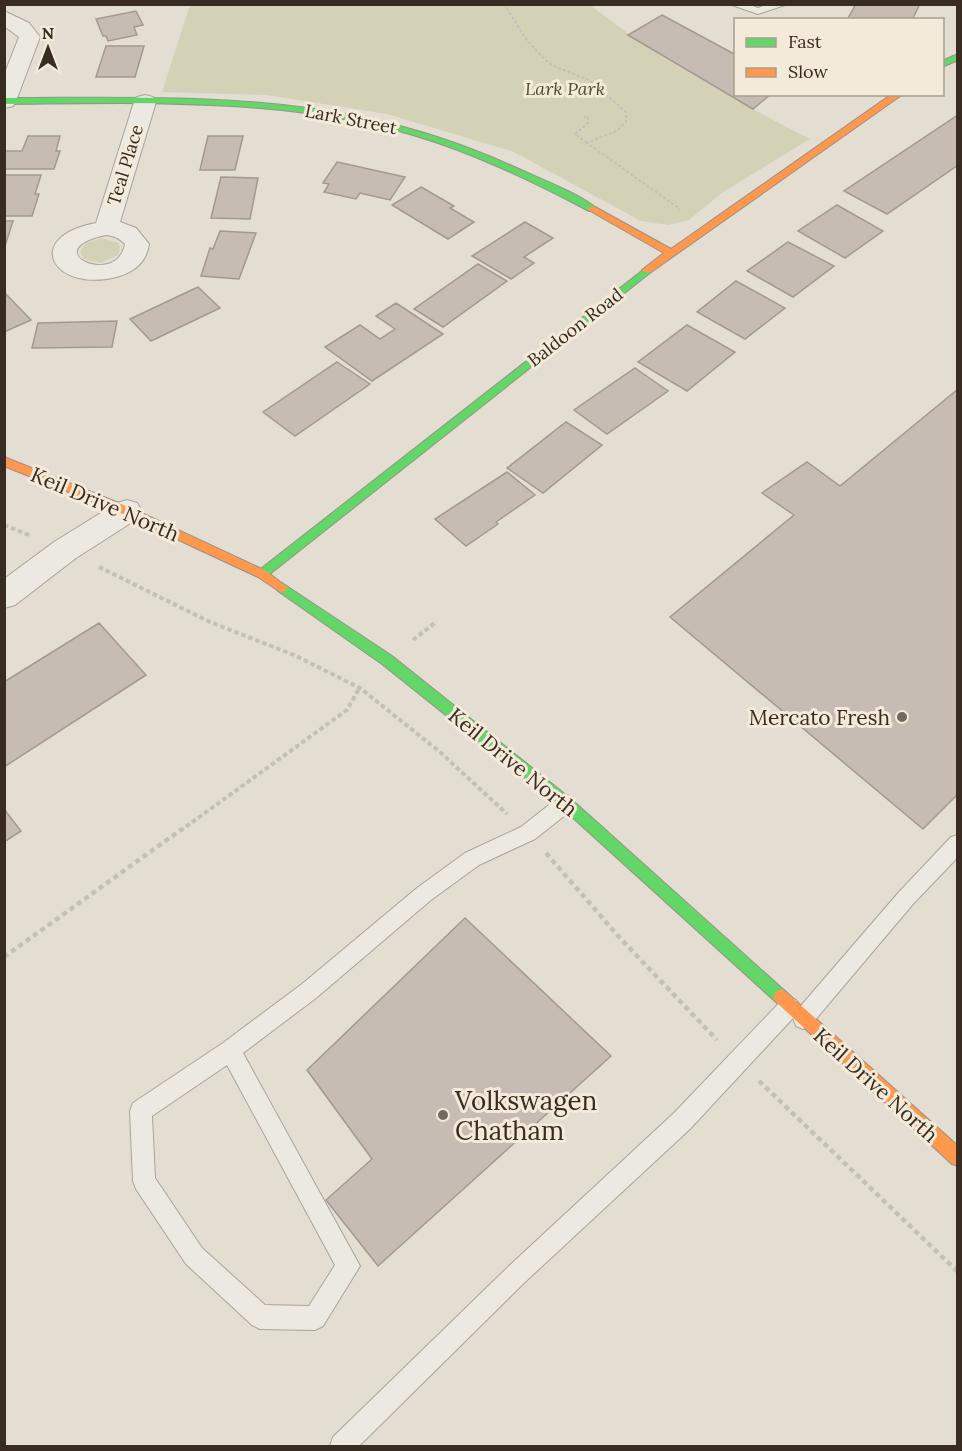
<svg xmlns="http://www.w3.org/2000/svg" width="962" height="1451" font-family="Lora,serif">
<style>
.green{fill:#d3d1b6}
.building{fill:#c7bcb3;stroke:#a39991;stroke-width:1.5}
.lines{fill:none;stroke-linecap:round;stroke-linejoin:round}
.lane-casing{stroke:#a9a39a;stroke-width:2}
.street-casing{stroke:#a9a39a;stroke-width:2}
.fast-casing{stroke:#99928a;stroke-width:2}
.slow-casing{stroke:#99928a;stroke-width:2}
.path-far2{stroke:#c4c0b9;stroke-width:2;stroke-dasharray:3 2;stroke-linecap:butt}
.path-far1{stroke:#c4c0b9;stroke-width:4;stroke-dasharray:4.5 3;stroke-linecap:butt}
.path{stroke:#c4c0b9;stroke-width:4.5;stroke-dasharray:5 4;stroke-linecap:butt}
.lane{fill:#ece9e2;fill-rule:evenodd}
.street{fill:#ece9e2;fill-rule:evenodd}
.fast{fill:#63d668;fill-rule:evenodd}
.slow{fill:#ff974d;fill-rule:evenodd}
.poi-dot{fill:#746960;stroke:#f3ead9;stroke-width:2}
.labels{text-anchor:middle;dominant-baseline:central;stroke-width:6;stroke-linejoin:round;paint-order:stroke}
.far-park-label{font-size:18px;font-style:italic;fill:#4b522b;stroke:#f3ead9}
.far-street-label{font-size:18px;fill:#382b22;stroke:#f3ead9}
.street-label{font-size:21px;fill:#382b22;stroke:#f3ead9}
.poi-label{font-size:21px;fill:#382b22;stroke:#f3ead9;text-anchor:end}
.near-poi-label{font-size:26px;fill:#382b22;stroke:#f3ead9;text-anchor:start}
</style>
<rect width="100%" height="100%" fill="#e3ddd2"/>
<path class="green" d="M190 5H590C657 58 734 100 810 139L723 192 689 220 668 225 641 221 514 152 387 114 267 95 162 92Z
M102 238 118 243 120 247 118 255 101 263 84 259 80 252 85 244Z"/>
<path class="building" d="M856 4H920L912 20H847Z
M136 11 143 25 134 27 137 35 108 41 106 36H103L96 19Z
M662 15 736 55V94H771L753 109 628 35Z
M106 46H144L135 77H96Z
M958 115V165L887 214 844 191Z
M28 136H60L56 151H60L54 169H4V151H22Z
M208 136H243L235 170H200Z
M337 162 405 177 390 200 360 193 356 199 324 192 329 184 323 183Z
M4 175H41L35 194H39L32 216H4Z
M221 177 258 178 250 219 211 218Z
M421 187 454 206 450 208 474 222 448 239 392 205Z
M837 205 883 231 845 258 798 231Z
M4 221H13L4 249Z
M525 222 553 238 524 257 534 263 511 279 472 256Z
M220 231 256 233 239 279 201 276 210 248 213 249Z
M788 242 834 266 793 297 747 271Z
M478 264 507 281 443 327 414 309Z
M736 281 785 308 745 339 697 312Z
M198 287 220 308 151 341 130 319Z
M4 292 31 320 4 332Z
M396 303 443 334 372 381 325 347 360 325 380 339 395 329 376 316Z
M117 321 112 347 32 348 38 323Z
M687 325 735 352 687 391 638 362Z
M337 362 370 384 295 436 263 412Z
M635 368 668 391 607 434 574 410Z
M958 389V794L923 829 670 617 794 515 762 493 807 462 840 486Z
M566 422 602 445 543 493 507 468Z
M507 472 535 495 496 522 498 524 466 546 435 519Z
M99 623 146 675 4 767V682Z
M4 809 21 831 4 842Z
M465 918 611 1056 378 1266 326 1200 372 1159 307 1070Z"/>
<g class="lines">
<g class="lane-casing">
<path id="lane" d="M729 4H748L758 8 769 4H788L758 14Z
M566 795 573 797 575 803 573 809 535 839 479 865 431 900 316 998 243 1053 360 1266 323 1326 315 1330 260 1329 252 1325 186 1264 136 1189 133 1181 130 1111 133 1103 223 1043 302 984 417 888 465 853 521 827 559 797ZM227 1065 335 1265 309 1306 265 1305 202 1248 155 1178 152 1116Z
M958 835V857L913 904 810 1026 803 1029 796 1026 793 1018 690 1129 525 1282 359 1446H330L333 1437 509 1266 674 1113 782 1000 789 997 796 1000 799 1008 899 892 951 837Z"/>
</g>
<g class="street-casing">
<path id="street" d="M4 11 29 23 40 37 16 101 13 106 5 108 4 75 19 37 4 26Z
M145 95 153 97 156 102 120 222 136 228 149 244C147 261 135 271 120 276 53 295 21 237 96 223L134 102 137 97ZM106 235C114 236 119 238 125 244 117 289 34 250 106 235Z
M127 500 137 503 142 511 137 519 76 558 15 605 4 608V579L54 542 117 503Z"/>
</g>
<g class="fast-casing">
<path id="fast" d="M958 54V60L942 67V61Z
M4 98C125 98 248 93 366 118 419 129 471 147 521 170 541 179 582 195 597 209L595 211H589C532 181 474 153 413 135 281 97 141 103 4 104Z
M647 267 652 270 651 272 266 577H258L256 574 258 571Z
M282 583 392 656 571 799 786 992 789 997 786 1002 781 1005 776 1002 561 807 382 664 278 591 276 588Z"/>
</g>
<g class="slow-casing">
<path id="slow" d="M892 94H903L651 272H643L642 270 664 253 587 209 589 207H595L671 249Z
M4 457 131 508 266 571 288 588 282 593 258 577 123 514 4 466Z
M781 989 786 992 958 1146V1166L952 1164 776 1002 773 997 776 992Z"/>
</g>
<path class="path-far2" d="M504 4 526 39 545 60 556 67 589 80 626 112V121L618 130 587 143 680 209
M584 117 588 116V123L575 134 587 143"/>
<path class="path-far1" d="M4 525 29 535
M99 567 210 622 294 655 360 688 440 752 507 814
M413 640 436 622
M180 831 347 710 360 687"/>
<path class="path" d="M546 853 619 937 717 1040
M4 957 182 829
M759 1081 958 1272"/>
<use href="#lane" class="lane"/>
<use href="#street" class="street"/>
<use href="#fast" class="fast"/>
<use href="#slow" class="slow"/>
</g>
<g class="poi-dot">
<circle cx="902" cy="717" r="6"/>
<circle cx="443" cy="1115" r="6"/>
</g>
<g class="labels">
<g class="far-park-label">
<text x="565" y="88">Lark Park</text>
</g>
<g class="far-street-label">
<text transform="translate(351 119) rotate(11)">Lark Street</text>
<text transform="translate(125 165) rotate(-73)">Teal Place</text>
<text transform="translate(575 327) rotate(-38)">Baldoon Road</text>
</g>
<g class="street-label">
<text transform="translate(105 504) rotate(23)">Keil Drive North</text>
<text transform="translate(513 762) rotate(39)">Keil Drive North</text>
<text transform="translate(876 1085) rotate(42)">Keil Drive North</text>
</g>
<g class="poi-label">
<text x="890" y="717">Mercato Fresh</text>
</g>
<g class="near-poi-label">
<text x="455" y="1100">Volkswagen<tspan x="455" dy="30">Chatham</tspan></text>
</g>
</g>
<rect width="962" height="1451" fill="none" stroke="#382b22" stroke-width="12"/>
<rect x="734" y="18" width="210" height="78" fill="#f3ead9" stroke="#a89e90" stroke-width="1.5"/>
<rect x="746" y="38" width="30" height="9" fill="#63d668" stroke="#a89e90" stroke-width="1.5"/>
<text x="788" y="48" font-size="18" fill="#382b22">Fast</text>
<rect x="746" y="68" width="30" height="9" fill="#ff974d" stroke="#a89e90" stroke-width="1.5"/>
<text x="788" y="78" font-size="18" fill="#382b22">Slow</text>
<g transform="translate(48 48)" stroke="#f3ead9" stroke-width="4.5" paint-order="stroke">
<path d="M0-4.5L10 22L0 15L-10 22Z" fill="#382b22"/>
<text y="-9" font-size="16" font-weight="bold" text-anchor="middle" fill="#382b22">N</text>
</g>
</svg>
